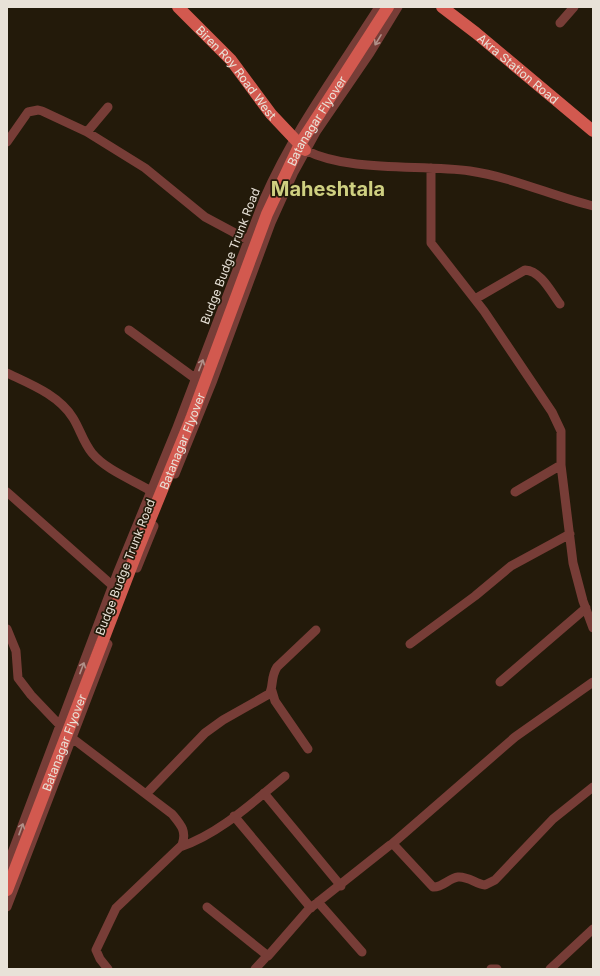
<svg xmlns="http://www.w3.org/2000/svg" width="600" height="976" font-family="Inter,sans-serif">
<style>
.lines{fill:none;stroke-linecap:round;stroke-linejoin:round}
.minor{stroke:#773d37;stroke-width:9}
.major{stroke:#d2594f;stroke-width:12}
.major-bridge{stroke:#d2594f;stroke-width:12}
.oneway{stroke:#b09088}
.labels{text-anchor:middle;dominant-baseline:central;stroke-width:3.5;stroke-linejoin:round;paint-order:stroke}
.street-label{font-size:12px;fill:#e8e2d8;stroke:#231a0a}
.town-label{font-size:20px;font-weight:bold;fill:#cfd081;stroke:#231a0a}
</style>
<rect width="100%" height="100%" fill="#231a0a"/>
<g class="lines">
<path class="minor" d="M560 23 574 7
M87 132 108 107
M7 142 28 112 38 110 42 111 87 132 145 168 205 217 248 240
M305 150C350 173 421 164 470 171 512 177 552 196 593 206
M431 168V243L484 311 552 412 561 431V465L573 563 583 601 593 628
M475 299 525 270C541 271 551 292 560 304
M129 330 196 379
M7 373C30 384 59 395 73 418 80 429 83 442 92 453 106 470 133 480 151 491
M175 474 213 380 271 223 294 172 316 132 370 53 398 7
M7 492 113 586
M515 492 561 465
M137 568 154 526
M7 629 16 651 18 678 31 695 72 738 172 814C181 825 187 831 182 845L116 908 96 950 100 959 108 969
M410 644 475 596 511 566 570 534
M500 682 586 608
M272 691 275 701 308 749
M264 793 341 886
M146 794 205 733 223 720 269 694C274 687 270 678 277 667L316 630
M234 816 311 908
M392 844 515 737 593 682
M180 847C219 834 253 802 285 776
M7 866 117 574 176 430 264 199C294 130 339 70 379 7
M318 902 362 952
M7 907 108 644
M207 907 268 956 308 910 390 845H394L433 887C442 888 449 878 458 877 468 876 476 884 485 885L495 880 553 819 593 787
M255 969 267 956
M491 969H497
M550 969 593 929"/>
<g class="major">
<path id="s1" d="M178 7 231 60 271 114 305 150"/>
<path id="s2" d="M442 7 476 33 593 131"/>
</g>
<path class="major-bridge" id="s3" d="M7 890 138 549 191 419 267 214 300 144 388 7"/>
</g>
<defs><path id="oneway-shaft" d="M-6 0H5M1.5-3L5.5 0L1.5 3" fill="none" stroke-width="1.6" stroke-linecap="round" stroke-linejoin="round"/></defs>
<g class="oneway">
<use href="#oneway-shaft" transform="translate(378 40) rotate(121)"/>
<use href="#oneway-shaft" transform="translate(201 365) rotate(-69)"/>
<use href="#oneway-shaft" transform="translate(82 668) rotate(-69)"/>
<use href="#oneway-shaft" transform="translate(21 829) rotate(-70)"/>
</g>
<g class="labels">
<g class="street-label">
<text stroke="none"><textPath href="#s2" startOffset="98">Akra Station Road</textPath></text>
<text stroke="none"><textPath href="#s1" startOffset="88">Biren Roy Road West</textPath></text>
<text stroke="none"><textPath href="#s3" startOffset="830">Batanagar Flyover</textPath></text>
<text transform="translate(230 256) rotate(-69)">Budge Budge Trunk Road</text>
<text stroke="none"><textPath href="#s3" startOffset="482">Batanagar Flyover</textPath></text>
<text transform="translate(125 567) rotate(-69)">Budge Budge Trunk Road</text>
<text stroke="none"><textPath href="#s3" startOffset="158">Batanagar Flyover</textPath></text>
</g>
<g class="town-label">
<text x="328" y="189">Maheshtala</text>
</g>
</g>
<rect width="600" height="976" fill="none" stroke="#e8e2d8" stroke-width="16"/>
</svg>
